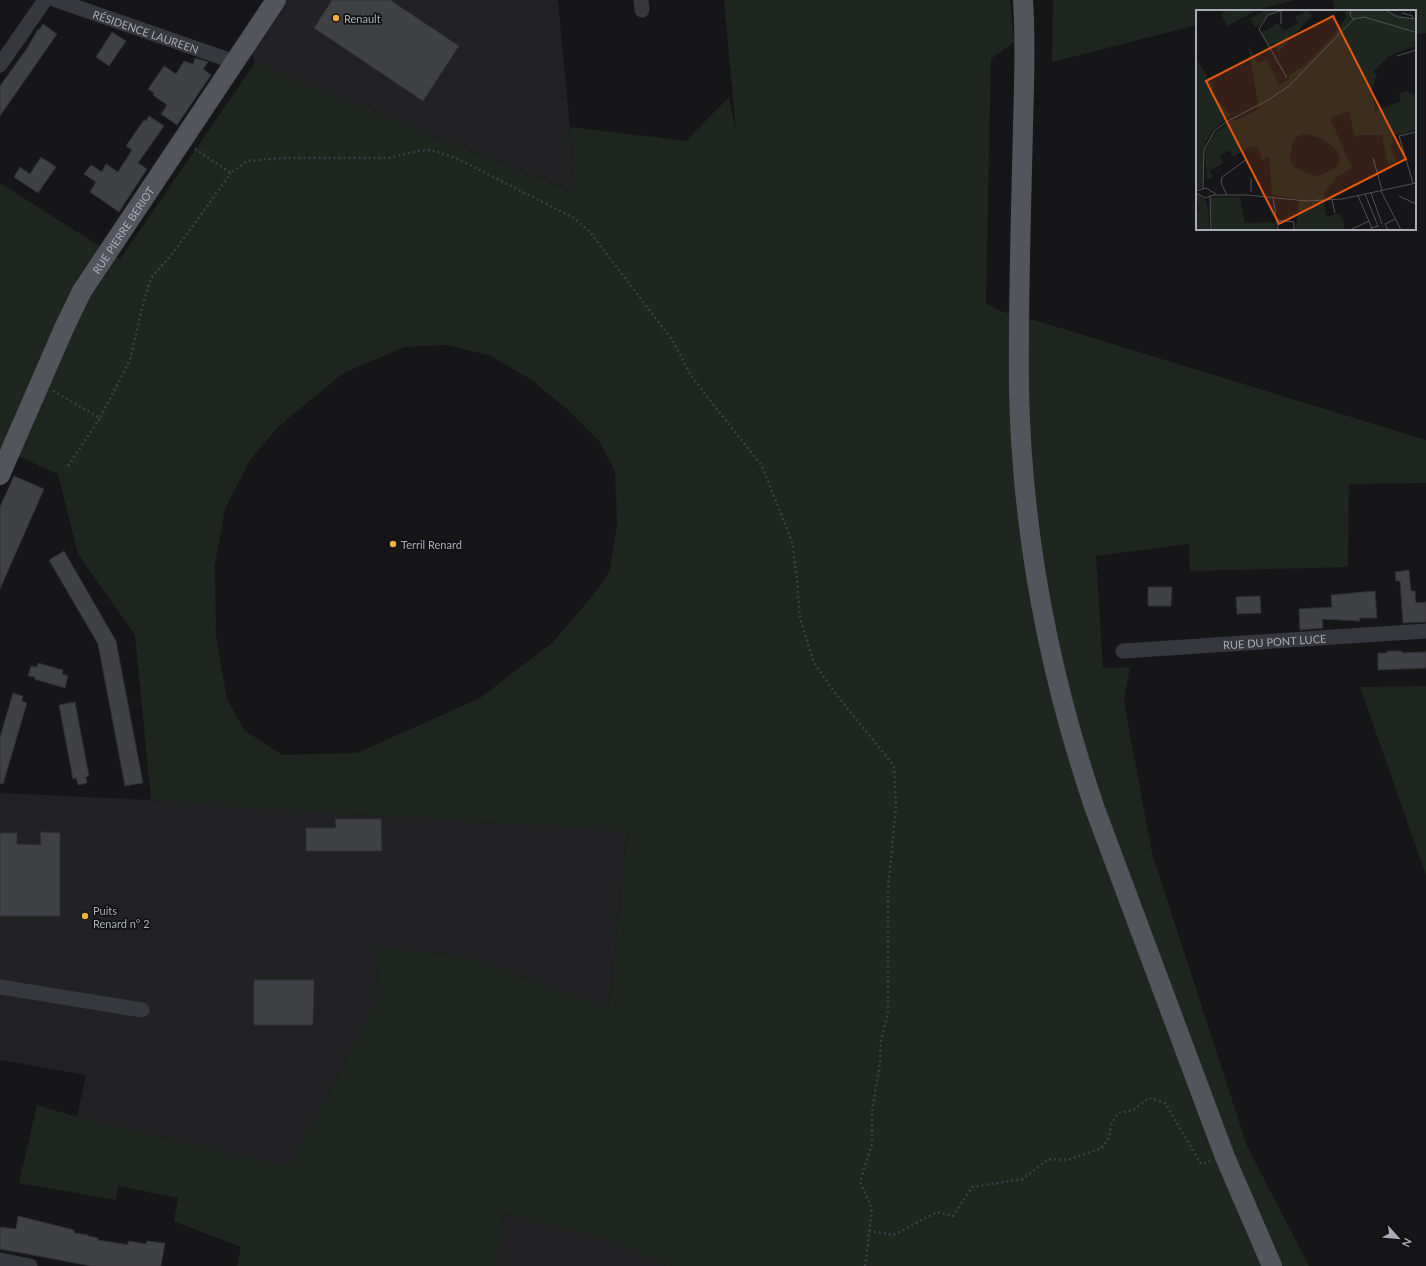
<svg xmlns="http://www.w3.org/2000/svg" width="1426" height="1266" font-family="Lato,sans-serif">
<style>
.built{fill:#222225}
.green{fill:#1e261f;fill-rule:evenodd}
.building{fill:#404145;stroke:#303034}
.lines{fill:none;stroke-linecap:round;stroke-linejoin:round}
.path{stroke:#3d3f44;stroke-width:2.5;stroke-dasharray:2 3;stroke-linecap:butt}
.minor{stroke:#37383d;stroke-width:15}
.major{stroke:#53555c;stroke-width:20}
.poi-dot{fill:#f2b134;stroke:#111113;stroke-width:1.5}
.labels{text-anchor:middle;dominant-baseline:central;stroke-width:3.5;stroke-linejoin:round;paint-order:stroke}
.poi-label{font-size:11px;fill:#a8adb8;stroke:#111113;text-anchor:start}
.street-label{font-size:11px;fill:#a8adb8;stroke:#111113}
.inset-road{fill:none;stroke:#505258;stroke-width:1}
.view{fill:#e8590c;fill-opacity:0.15;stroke:#e8590c;stroke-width:2}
.inset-edge{fill:none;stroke:#a8adb8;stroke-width:2}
</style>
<rect width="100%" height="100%" fill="#161618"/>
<path class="built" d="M286 0H558L576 192 255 63 252 50Z
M0 793 151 800 250 808 442 817 628 831 609 1008 882 1266H237L241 1247 174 1221 188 1144 77 1117 86 1075 0 1060Z"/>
<path class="green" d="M724 0H1010L1014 42 991 59 986 303 1000 311 1044 323 1426 440V483L1349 484 1348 567 1190 571 1189 544 1096 556 1103 668 1130 667 1124 702 1152 853 1247 1146 1309 1266H667L605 1238 503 1213 498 1266H237L241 1247 174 1221 178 1198 118 1186 116 1200 19 1183 37 1105 77 1117 289 1167 380 995 373 947 465 956 609 1008 628 831 250 808 151 800 135 635 78 554 58 474 0 448V183L120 259 255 63 575 192 570 127 686 141 729 97 736 132ZM447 345 491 356 532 380 569 411 599 441 615 471 617 524 610 570 598 589 553 642 480 698 357 753 282 755 244 730 227 699 216 635 215 564 225 509 250 460 278 427 342 374 404 347Z
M1052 0H1295L1252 11H1197V25L1052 62 1053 1Z
M1333 0H1426V33L1415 34V11H1335Z
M1426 686V875L1360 687Z"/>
<path class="building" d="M332 0H390L459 46 423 101 314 28Z
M43 24 57 34 0 116V86L28 47 38 29 39 30Z
M112 32 126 41 109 66 96 57Z
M195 58 208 62 203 69 211 75 177 125 161 114 167 105 153 95 154 93 148 89 164 66 176 74 184 61 193 64Z
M149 116 164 126 138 163 147 169 119 212 90 192 96 182 84 174 91 165 102 172 106 164 118 172 132 150 126 146 144 120 146 121Z
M41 157 56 167 38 193 14 177 20 167 30 174Z
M14 476 44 489 0 589V507Z
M64 551 116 641 143 783 125 786 98 644 49 560Z
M1409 570 1411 591H1415L1416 603 1426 602V622L1403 623 1400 581H1396L1395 572Z
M1148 587H1172L1171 606H1148Z
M1375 591 1377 618H1359L1360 621 1322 619 1323 628 1300 630 1299 609 1332 607 1331 595Z
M1260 596 1261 613 1237 614 1236 597Z
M1387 651H1402V653L1426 652V668L1378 670V653H1387Z
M38 663 63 670 62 674 68 676 65 688 34 679 35 677 28 676 31 666 37 667Z
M13 693 23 696 22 701 27 703 3 784 0 783V737Z
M75 702 89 776 86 777 87 783 78 785 76 778 73 779 59 705Z
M335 819H381L382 851H306V828H336Z
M40 832 60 833V916H0V833H17V844L41 845Z
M254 980H314L313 1025H254Z
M18 1216 74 1230V1233L88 1235V1236L98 1238V1240L111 1242 128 1245V1241L146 1244 147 1241 165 1243 161 1266H91L0 1249V1227L16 1229Z"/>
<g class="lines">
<path class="path" d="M195 149 231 173 247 161 281 158H389L418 151 431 150 458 159 574 218 589 231 673 341 691 376 762 466 792 542 797 579 800 618 814 663 836 694 894 766 896 807 888 888V1013L881 1041 880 1063 872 1112V1144L860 1182 872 1208 865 1266
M53 391 100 418 130 360 143 304 151 278 173 253 231 173
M68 466 100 418
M869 1231 894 1235 937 1212 953 1216 972 1187 1023 1179 1048 1159 1068 1160 1102 1148 1109 1138 1111 1125 1118 1113 1133 1110 1149 1098 1165 1103 1201 1164 1210 1161"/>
<g class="minor">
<path id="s1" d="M56 0 235 62"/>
<path d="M641 0 642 10"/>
<path d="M0 65 45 0"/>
<path id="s2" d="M1123 651 1426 631"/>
<path d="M0 987 142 1010"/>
<path d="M0 1260 30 1266"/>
</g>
<g class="major">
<path d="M1023 0C1026 42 1024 85 1023 127 1021 215 1018 303 1019 390 1022 534 1049 674 1095 809L1225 1157 1272 1266"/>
<path id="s3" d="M0 475 65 326 82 291 276 0"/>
</g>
</g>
<g class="poi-dot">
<circle cx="336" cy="18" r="4"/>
<circle cx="393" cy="544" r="4"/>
<circle cx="85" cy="916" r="4"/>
</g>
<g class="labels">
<g class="poi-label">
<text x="344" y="18">Renault</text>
<text x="401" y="544">Terril Renard</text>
<text x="93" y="910">Puits<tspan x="93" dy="13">Renard n° 2</tspan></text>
</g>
<g class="street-label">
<text stroke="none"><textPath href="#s1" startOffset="95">RÉSIDENCE LAUREEN</textPath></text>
<text stroke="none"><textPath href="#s3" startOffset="275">RUE PIERRE BERIOT</textPath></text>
<text stroke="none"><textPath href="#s2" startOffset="152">RUE DU PONT LUCE</textPath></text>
</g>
</g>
<g transform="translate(1196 10)">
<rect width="220" height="220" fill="#161618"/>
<path d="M32 0H57L58 2 31 16 25 4ZM70 0H83L73 4 62 17 58 16 55 9 42 15ZM112 0 116 6 82 42 78 33 73 36 65 23 82 13 88 21 102 13 99 7ZM148 0H187L220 10V33L217 32 219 36 193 46 177 62 181 65 176 79 179 101 205 91 203 84 210 81 220 86V120L196 126 197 134 194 135 201 152 192 154 186 125H164L159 128 153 101 134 108 156 158 140 168 128 184 129 201 131 207 143 203 149 214 147 220H100L103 189 76 185 73 147 66 150 62 138 55 136 37 147 34 140 24 146 27 153 14 161 17 167 11 170 9 140 18 123 35 110 38 111 63 99 52 35 62 53 71 49 83 75 93 69 92 66 110 54 134 30 151 6ZM111 124 128 130 140 140 144 147 142 156 123 166 112 164 97 156 94 147 97 131 104 125ZM0 48 18 77 14 81 35 105 16 121 9 134 6 177 0 180ZM0 183 10 191 13 204V220H0V202L3 201ZM44 187 49 213 78 212 80 220H16L14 188Z" fill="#1e261f" fill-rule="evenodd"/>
<path class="inset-road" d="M87 0 72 5 63 19 91 68M155 0 154 5 157 9 168 7 219 22M190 0 201 7 220 9M85 1V14M206 3 217 6 216 8M201 46 220 40M177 148 186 180M55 169V182M217 173 203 126 220 122M7 179 8 140 18 121 30 112 72 90 93 76 158 9M0 181 10 178 20 184M185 181 205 220M0 183 9 188 18 185H51L111 191 146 189 220 173M175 183 186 214M169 184 182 216 176 218M31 185 25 173 26 167 51 149M162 186 176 218 173 220M203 186 220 194M14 187 15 220M77 187 82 220M136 190 139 203M80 210 98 212V220M154 220 173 211M192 220 189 214 199 209"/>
<path class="view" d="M137 6 210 149 83 214 10 71Z"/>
<rect width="220" height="220" class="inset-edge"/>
</g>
<g transform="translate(1398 1238) rotate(117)" stroke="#111113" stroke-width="3" paint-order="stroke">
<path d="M0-3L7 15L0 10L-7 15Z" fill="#a8adb8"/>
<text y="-6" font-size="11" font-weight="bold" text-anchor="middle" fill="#a8adb8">N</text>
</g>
</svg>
